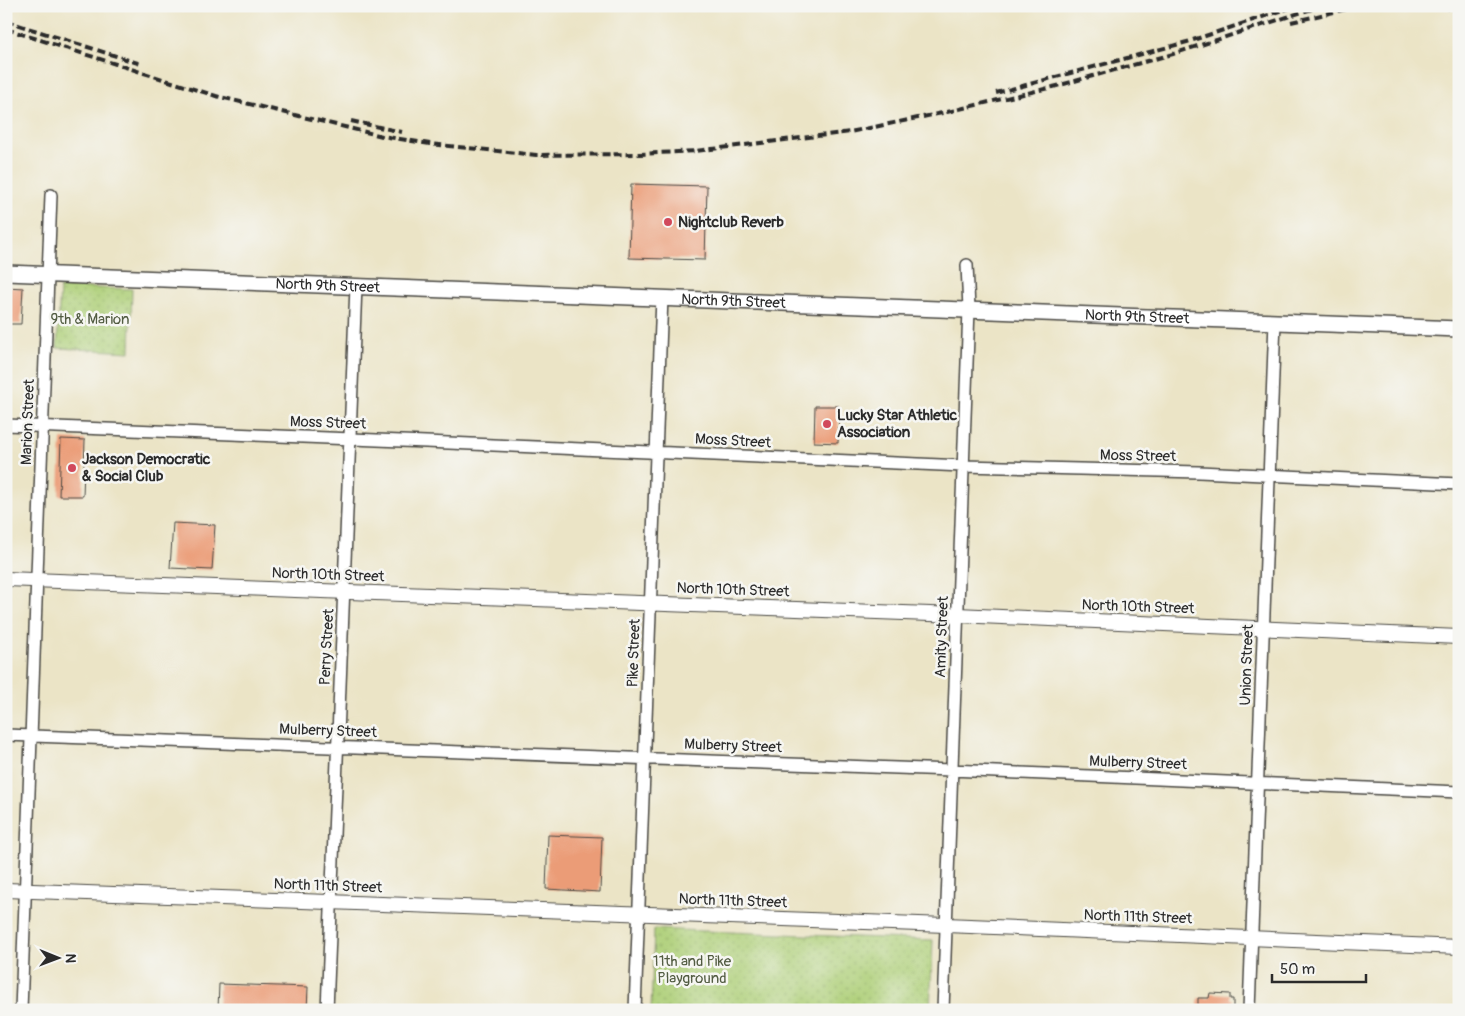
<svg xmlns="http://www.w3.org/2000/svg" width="1465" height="1016" font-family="Pangolin,sans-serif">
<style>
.park{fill:url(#park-dots);stroke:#6c7d51}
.building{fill:#eb9c77}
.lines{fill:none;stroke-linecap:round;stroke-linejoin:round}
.minor-casing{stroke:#484742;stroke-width:14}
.tertiary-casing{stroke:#484742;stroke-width:16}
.secondary-casing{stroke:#484742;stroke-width:18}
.minor{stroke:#fff;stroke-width:11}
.tertiary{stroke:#fff;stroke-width:14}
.secondary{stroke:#fff;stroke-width:15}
.rail{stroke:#2b2b2b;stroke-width:4;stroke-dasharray:8 4;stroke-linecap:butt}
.poi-dot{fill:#d1495b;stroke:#f6f6f2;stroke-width:2}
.labels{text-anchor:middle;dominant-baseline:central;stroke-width:5;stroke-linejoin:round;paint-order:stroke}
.poi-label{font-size:15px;font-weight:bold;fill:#2b2b2b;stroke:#f6f6f2;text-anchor:start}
.street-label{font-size:15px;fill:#2b2b2b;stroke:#f6f6f2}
.park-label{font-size:15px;fill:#525c42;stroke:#f6f6f2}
</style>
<defs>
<pattern id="park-dots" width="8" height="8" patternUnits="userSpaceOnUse" patternTransform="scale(1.25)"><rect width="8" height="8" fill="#adcf77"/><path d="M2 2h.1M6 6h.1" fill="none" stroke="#95b267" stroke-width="1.8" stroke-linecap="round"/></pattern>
</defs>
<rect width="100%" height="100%" fill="#f6f6f2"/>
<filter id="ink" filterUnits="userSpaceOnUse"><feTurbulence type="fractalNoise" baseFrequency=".02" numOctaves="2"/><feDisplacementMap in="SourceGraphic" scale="10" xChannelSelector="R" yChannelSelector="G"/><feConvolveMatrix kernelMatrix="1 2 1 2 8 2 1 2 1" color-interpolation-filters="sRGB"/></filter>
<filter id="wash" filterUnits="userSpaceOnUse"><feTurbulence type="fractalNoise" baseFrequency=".0096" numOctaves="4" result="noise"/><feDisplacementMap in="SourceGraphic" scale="20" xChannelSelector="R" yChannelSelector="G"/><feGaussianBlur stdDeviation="1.12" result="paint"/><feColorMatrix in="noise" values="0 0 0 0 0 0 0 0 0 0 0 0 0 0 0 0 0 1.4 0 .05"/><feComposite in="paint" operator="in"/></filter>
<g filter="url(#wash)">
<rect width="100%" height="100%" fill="#ebe4c6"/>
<path class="park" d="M60 287 132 289 130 352 57 348Z
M654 929 933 940 930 1010H651Z"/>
<g id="blocks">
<path class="building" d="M631 184 707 186 705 260 629 258Z
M6 287 23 288 21 324H6Z
M815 406H839L838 443 814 442Z
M61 439 85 440 83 496H59Z
M173 523 215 525 212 570 170 568Z
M548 835 602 837 600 892 546 889Z
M219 984 308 987 307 1010H218Z
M1210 993 1230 994V999H1233V1010H1198V998H1209Z"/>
</g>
</g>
<g filter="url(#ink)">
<use href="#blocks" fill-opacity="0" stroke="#484742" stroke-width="1"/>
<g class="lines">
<g class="minor-casing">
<path id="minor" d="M6 425 426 442 963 466 1199 472 1459 484
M6 735 951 770 1459 792
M21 1010 51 195
M327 1010 356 286
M635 1010 662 297
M943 1010 969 309 967 265
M1249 1010 1275 321"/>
</g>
<g class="tertiary-casing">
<path id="tertiary" d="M6 579 957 615 1459 637
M6 890 946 925 1459 947"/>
</g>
<g class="secondary-casing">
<g id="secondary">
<path id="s1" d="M6 273 1459 329"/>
</g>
</g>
<use href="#minor" class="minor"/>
<use href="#tertiary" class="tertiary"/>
<use href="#secondary" class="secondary"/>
<path class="rail" d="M1442 6 1459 12
M6 21 141 64
M1291 22 1360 6
M6 29 216 96 382 136 430 144 536 155 640 154 696 151 850 132 947 112 1053 87 1173 54 1321 6
M996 93 1187 42 1296 6
M351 121 402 132"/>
</g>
</g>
<g class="poi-dot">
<circle cx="668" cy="222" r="5"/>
<circle cx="827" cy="424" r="5"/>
<circle cx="72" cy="468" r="5"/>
</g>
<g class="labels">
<g class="poi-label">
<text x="678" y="222">Nightclub Reverb</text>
<text x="837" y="415">Lucky Star Athletic<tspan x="837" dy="17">Association</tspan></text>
<text x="82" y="459">Jackson Democratic<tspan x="82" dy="17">&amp; Social Club</tspan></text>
</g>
<g class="street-label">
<text stroke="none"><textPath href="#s1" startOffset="322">North 9th Street</textPath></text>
<text stroke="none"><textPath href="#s1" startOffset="728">North 9th Street</textPath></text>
<text stroke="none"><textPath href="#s1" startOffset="1132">North 9th Street</textPath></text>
<text transform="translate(28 422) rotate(-88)">Marion Street</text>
<text transform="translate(328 423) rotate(2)">Moss Street</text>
<text transform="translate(733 441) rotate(3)">Moss Street</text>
<text transform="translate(1138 456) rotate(1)">Moss Street</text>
<text transform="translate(328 575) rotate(2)">North 10th Street</text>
<text transform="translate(733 590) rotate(2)">North 10th Street</text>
<text transform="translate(1138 607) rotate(2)">North 10th Street</text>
<text transform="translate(942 637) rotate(-88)">Amity Street</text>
<text transform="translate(327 647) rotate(-87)">Perry Street</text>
<text transform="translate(634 653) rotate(-88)">Pike Street</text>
<text transform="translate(1247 665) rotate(-88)">Union Street</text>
<text transform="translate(328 731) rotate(2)">Mulberry Street</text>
<text transform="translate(733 746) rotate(2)">Mulberry Street</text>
<text transform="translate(1138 763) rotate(2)">Mulberry Street</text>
<text transform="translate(328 886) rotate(2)">North 11th Street</text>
<text transform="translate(733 901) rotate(2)">North 11th Street</text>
<text transform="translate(1138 917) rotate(2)">North 11th Street</text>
</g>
<g class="park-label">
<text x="90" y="319">9th &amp; Marion</text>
<text x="692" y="961">11th and Pike<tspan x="692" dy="17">Playground</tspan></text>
</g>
</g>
<rect width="1465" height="1016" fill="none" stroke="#f6f6f2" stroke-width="25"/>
<g transform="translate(58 958) rotate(91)" stroke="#f6f6f2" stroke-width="4" paint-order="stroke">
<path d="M0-4L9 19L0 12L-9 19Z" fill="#2b2b2b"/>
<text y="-8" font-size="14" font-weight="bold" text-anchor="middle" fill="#2b2b2b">N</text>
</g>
<path d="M1272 974v8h94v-8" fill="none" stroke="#2b2b2b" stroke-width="2.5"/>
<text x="1280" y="974" font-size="15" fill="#2b2b2b" stroke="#f6f6f2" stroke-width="4" paint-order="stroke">50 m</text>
</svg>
